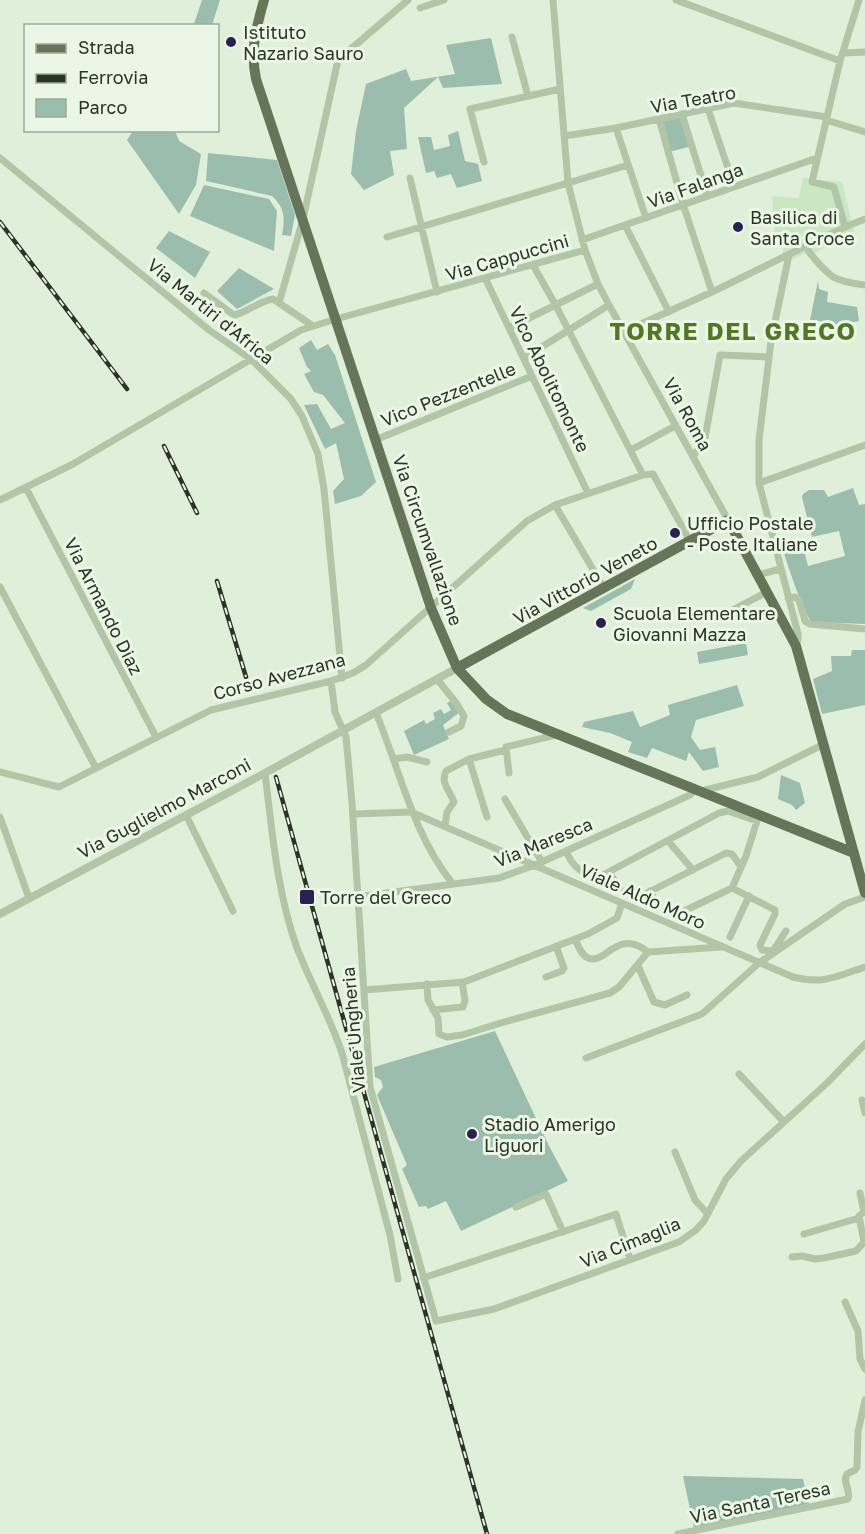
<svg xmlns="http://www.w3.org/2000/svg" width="865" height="1534" font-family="'Golos Text',sans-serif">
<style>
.green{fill:#9bbdad}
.plaza{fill:#cbe6c2}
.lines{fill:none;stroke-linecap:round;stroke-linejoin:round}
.minor{stroke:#b2c6a7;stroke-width:7}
.tertiary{stroke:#b2c6a7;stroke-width:8}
.primary{stroke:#667459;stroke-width:10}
.rail-casing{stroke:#2d3327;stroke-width:4.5}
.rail{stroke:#ebf7e6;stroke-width:2;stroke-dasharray:7;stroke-linecap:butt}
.poi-dot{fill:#2c1f52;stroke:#ebf7e6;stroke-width:2}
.labels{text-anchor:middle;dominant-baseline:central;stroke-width:6;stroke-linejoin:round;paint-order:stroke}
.poi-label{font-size:18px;fill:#2d3327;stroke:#ebf7e6;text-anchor:start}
.street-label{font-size:18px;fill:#2d3327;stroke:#ebf7e6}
.district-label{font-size:24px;font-weight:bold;letter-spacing:1.5px;fill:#547725;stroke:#ebf7e6}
</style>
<rect width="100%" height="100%" fill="#e0efda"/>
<path class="green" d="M202 0H220L212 25 194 24Z
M491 38 502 84 443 88 438 77 404 108 407 149 390 151 394 175 364 190 351 174 356 131 366 84 406 69 411 81 455 74 446 45Z
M682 114 692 146 669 152 659 119Z
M133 131H175L179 141 201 154 196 185 179 214 127 140Z
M458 131 465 161 478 164 482 181 457 188 451 174 437 178 434 171 426 173 418 137H431L434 150 450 146 448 135Z
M208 153 277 160 295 215 291 236 282 235C285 218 285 208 272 196L206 181Z
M204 185 269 199 277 211 274 251 190 216Z
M169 231 210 252 195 278 156 248Z
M239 268 274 289 237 309 217 291Z
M818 281 819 289 828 292 827 302 857 307 859 321 833 327 832 323 810 320Z
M311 340 317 350 328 344 335 355 376 482 361 496 335 504 333 491 344 479 336 443 325 449 304 405 317 404 331 429 345 423 323 395 314 392 304 374 311 371 307 367 299 348Z
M853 488 859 505 865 504V624L812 622C804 616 786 560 782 547L802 542 808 566 845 556 839 531 812 537 802 497 803 494 809 490H824L828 497Z
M635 579 631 589 591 611 583 608Z
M746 643 748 655 699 664 697 652Z
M852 650H865V705L822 714 813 679 832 671 831 656H851Z
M737 685 744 706 696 720 691 737 700 750 715 747 719 767 703 771 689 752 686 761 652 748 647 758 628 752 632 742 610 733 582 727 584 722 633 711 640 727 670 715 668 705Z
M450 701 460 712 443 725 449 739 414 755 404 731 424 720 426 724 435 719 433 713 441 709 444 714 451 710 447 703Z
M781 775 800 783 805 803 796 810 792 805 778 799Z
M495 1031 549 1146 568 1181 461 1231 446 1201 428 1209 426 1206 419 1207 402 1169 407 1165 377 1095 383 1087 381 1080 375 1077 374 1067Z
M683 1476 803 1479 809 1504 694 1528Z"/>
<path class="plaza" d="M803 178 842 182 854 232 813 254 808 252 785 263 782 255 783 248 776 247 772 196 799 198Z"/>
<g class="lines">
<path class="minor" d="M553 0 568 183 585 250 598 284 609 305 728 520
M676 0 840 61
M420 8 444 0
M512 37 528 96
M843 53 865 52
M708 109 734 186
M682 114 707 195
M659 119 683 204 712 292
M826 120 865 132
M616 128 646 218
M564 136 616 128 734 103 827 117
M0 158 209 330 252 360 291 399 302 416 318 454 324 489 342 678
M484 162 470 109 560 89
M410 178 437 292
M625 225 669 312
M845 227 865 219
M387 237 628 165
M582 240 817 158
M807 247 809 252C830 277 832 281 865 285
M789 255 771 341 759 440V483L798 634V640L796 646
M533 265 555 304 643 475
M485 278 588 493
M204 293 234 315C248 312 259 301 273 299L313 326
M279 303 303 219 338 60 408 0
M509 328 598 284
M623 332 712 292 845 227 834 187 812 182 840 61 859 0
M524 358 609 305
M375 440 532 376
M631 450 675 426
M693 457 705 438 720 355 769 357
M759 483 865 445
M26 488 156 737
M0 500 73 464 301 330 336 319 585 250
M555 505 604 588
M758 575 780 569
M0 587 96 768
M788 598 795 597 799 600 805 621 810 624 865 629
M729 612 767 592
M437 679 457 704 464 716 461 726 449 732
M331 681 335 712 346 737 352 803 370 1087 436 1321 494 1309 679 1242 696 1230 704 1221 726 1179 741 1161 827 1083 865 1044
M376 713C400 770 413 835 453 884
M394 759 407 757 427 762
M469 759 487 817
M0 772 59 787 211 710 331 681 353 673 366 665 527 521 555 505 643 475 653 474 690 541
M265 773C272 831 277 892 297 948 311 984 330 1017 342 1053L390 1235 398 1279
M509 773 506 747 556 735
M701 791 758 777 824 744
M505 799 542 862
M353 814 411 812 793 977C823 985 837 976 865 967
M186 815 233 911
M0 817 29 898
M445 826 447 812 454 802C450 791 440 783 446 771L469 759 505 750
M668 841 693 870
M566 851C573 868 583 875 601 876L719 813 728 811 757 821
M609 872 620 889
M732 888 775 910V914L760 945 762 950 773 951 786 931
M650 891 657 905
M357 897 499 878 535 865 690 795 695 790
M639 897 726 853 732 854 739 864
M678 914 732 888 746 856 758 818
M730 937 749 896
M575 939C578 945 581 955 588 958 605 966 617 927 648 952
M638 966 654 1002 665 1005 687 995
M546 977 562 971 564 968 556 946
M427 984 428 1000 438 1018 439 1034 447 1037 462 1035 504 1022 610 993 619 987 648 952 721 947
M364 990 464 982 588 934 617 918 622 903
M433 1010 463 1007 465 1000 462 982
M586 1058 702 1014 759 963 845 904 865 897
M739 1074 784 1122
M862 1100 865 1113
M675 1152 695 1200 707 1213
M860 1193 864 1212
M516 1207 546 1194 563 1232
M804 1234 859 1218
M792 1257 802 1256 815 1259 824 1258 856 1251 864 1242 859 1216 865 1211
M423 1278 616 1214 630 1259
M845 1302 858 1331 860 1359 865 1369
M678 1534 848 1499C851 1490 842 1482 847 1474L855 1470 857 1467 858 1432 865 1400"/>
<path class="tertiary" d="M0 914 254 779 457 668"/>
<path class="primary" d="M264 0C256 29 250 49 256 79L431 608 457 668 486 699 507 714 854 853
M457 668 728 520 796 646 865 893"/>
<g class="rail-casing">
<path id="rail" d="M0 222 127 389
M164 446 197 513
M217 581 246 677
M276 777 487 1534"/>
</g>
<use href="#rail" class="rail"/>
</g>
<g class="poi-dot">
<circle cx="231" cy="42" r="6"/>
<circle cx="738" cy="227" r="6"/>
<circle cx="675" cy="533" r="6"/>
<circle cx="601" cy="623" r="6"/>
<rect x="299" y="889" width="16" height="16" rx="3"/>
<circle cx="472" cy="1134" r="6"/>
</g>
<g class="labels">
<g class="poi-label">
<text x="243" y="32">Istituto<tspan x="243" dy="21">Nazario Sauro</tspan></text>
<text x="750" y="217">Basilica di<tspan x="750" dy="21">Santa Croce</tspan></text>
<text x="687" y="523">Ufficio Postale<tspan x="687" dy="21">- Poste Italiane</tspan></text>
<text x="613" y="613">Scuola Elementare<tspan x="613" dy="21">Giovanni Mazza</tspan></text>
<text x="320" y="897">Torre del Greco</text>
<text x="484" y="1124">Stadio Amerigo<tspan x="484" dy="21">Liguori</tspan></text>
</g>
<g class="street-label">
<text transform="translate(693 99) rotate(-10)">Via Teatro</text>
<text transform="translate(695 185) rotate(-20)">Via Falanga</text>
<text transform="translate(507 257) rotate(-16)">Via Cappuccini</text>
<text transform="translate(211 311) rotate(39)">Via Martiri d'Africa</text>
<text transform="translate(550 379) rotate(64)">Vico Abolitomonte</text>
<text transform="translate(448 394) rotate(-22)">Vico Pezzentelle</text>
<text transform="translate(688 414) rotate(61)">Via Roma</text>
<text transform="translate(428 540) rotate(71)">Via Circumvallazione</text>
<text transform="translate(585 580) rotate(-29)">Via Vittorio Veneto</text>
<text transform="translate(104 606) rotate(63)">Via Armando Diaz</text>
<text transform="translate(279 676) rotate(-15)">Corso Avezzana</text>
<text transform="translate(164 808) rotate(-28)">Via Guglielmo Marconi</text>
<text transform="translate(543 842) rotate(-22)">Via Maresca</text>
<text transform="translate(643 896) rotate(24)">Viale Aldo Moro</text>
<text transform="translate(353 1030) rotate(-95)">Viale Ungheria</text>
<text transform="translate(630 1242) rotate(-22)">Via Cimaglia</text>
<text transform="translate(760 1502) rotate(-12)">Via Santa Teresa</text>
</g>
<g class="district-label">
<text x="733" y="330">TORRE DEL GRECO</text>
</g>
</g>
<rect x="24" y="24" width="195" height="108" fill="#ebf7e6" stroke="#9fa99a" stroke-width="1.5"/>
<rect x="36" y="44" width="30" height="9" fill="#667459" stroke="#9fa99a" stroke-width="1.5"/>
<text x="78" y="54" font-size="18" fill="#2d3327">Strada</text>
<rect x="36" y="74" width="30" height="9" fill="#2d3327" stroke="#9fa99a" stroke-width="1.5"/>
<text x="78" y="84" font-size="18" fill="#2d3327">Ferrovia</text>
<rect x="36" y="99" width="30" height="18" fill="#9bbdad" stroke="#9fa99a" stroke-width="1.5"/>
<text x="78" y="114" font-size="18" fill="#2d3327">Parco</text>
</svg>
